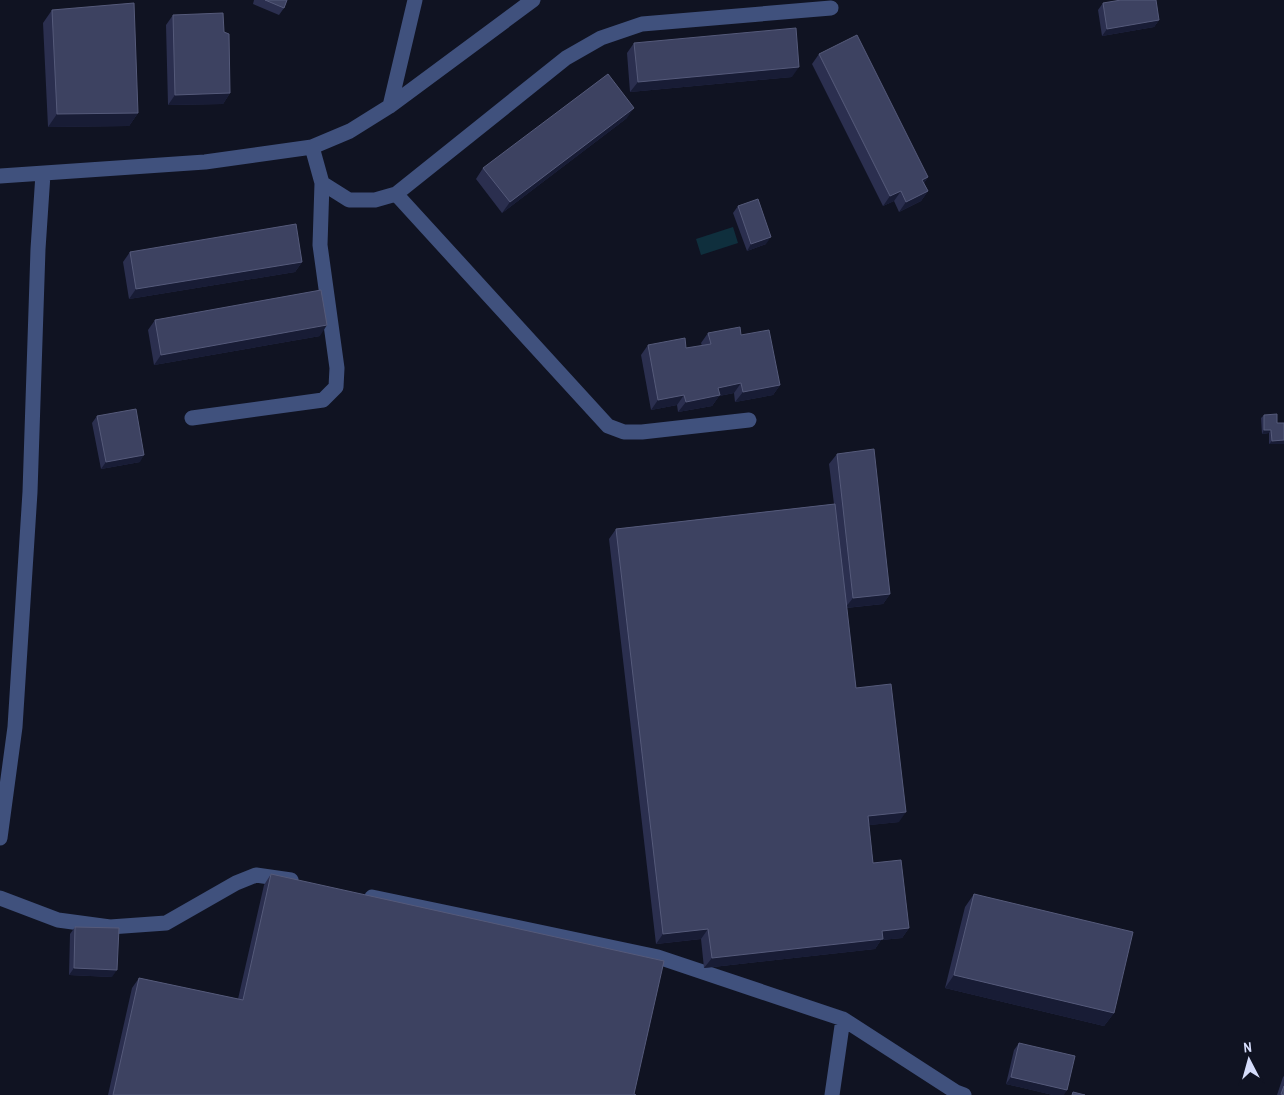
<svg xmlns="http://www.w3.org/2000/svg" width="1284" height="1095" font-family="'Archivo Narrow',sans-serif">
<style>
.water{fill:#0f2f3d}
.lines{fill:none;stroke-linecap:round;stroke-linejoin:round}
.minor{stroke:#40517d;stroke-width:15}
.wall{fill:#2b2f4f}
.shaded-wall{fill:#181c35}
.building{fill:#3d4261;stroke:#555a7a}
</style>
<rect width="100%" height="100%" fill="#101322"/>
<path class="water" d="M733 227 738 243 701 255 696 239Z"/>
<g class="lines">
<path class="minor" d="M390 106 415 0
M312 147 322 183 349 200H375L396 194 566 58 601 38 642 24 831 8
M0 176 205 162 312 147 350 131 390 106 533 0
M396 194 608 426 624 432H642L749 420
M192 418 323 400 336 387 337 368 320 245 322 183
M0 838 15 727 30 492 38 249 43 174
M372 897 658 957 843 1019 832 1095
M0 898 58 920 110 927 166 923 236 883 256 875 291 880
M843 1019 956 1092 964 1095"/>
</g>
<path class="wall" d="M254 0H287L284 8 279 15 253 4Z
M1103 3 1159 20 1154 27 1102 36 1098 10Z
M52 10 138 113 129 126 48 127 43 23Z
M173 15 224 32 230 93 223 104 168 105 166 25Z
M634 43 792 77 630 92 627 53Z
M819 54 928 177 924 183 928 191 921 201 899 212 894 201 883 206 812 64Z
M627 118 502 213 476 179 483 168Z
M738 206 766 244 747 251 733 213Z
M130 252 302 262 295 272 129 299 123 262Z
M155 320 320 336 154 365 148 330Z
M708 333 741 335 780 385 773 395 735 402 734 393 719 396 712 406 678 412 677 405 651 410 641 355 648 345 686 348 702 346 701 343Z
M1264 415 1277 423 1284 444H1269V433L1262 434 1261 418Z
M97 416 140 462 101 469 92 423Z
M837 454 890 594 883 604 846 608 856 688 899 822 869 825 873 863 909 928 902 938 881 940 875 949 704 968 701 939 656 944 609 539 616 529 834 504 829 464Z
M271 874 634 1094 636 1095H108L132 988 139 978 238 999 264 885Z
M974 894 1114 1013 1104 1026 945 988 965 907Z
M75 927 112 977 69 975 70 934Z
M1019 1043 1064 1095H1053L1006 1084 1014 1050Z
M1284 1076V1095H1277L1283 1077Z"/>
<path class="shaded-wall" d="M1159 20 1154 27 1102 36 1107 29Z
M799 67 792 77 630 92 638 82Z
M230 93 223 104 168 105 175 95Z
M634 108 627 118 502 213 510 202Z
M138 113 129 126 48 127 57 114Z
M928 177 921 187 922 180Z
M901 191 894 201 883 206 890 196Z
M928 191 921 201 899 212 906 202Z
M771 237 766 244 747 251 751 244Z
M302 262 295 272 129 299 136 289Z
M327 325 320 336 154 365 161 355Z
M741 383 734 393 719 396 712 406 678 412 686 402 718 388Z
M780 385 773 395 735 402 743 392Z
M684 395 677 405 651 410 658 400Z
M1264 430H1271L1269 433 1262 434Z
M1284 440V444H1269L1272 441Z
M144 455 140 462 101 469 106 462Z
M890 594 883 604 845 608 853 598Z
M906 812 899 822 861 826 868 816Z
M909 928 902 938 881 940 875 949 704 968 712 958 882 931Z
M708 929 701 939 656 944 663 934Z
M74 968 117 970 112 977 69 975Z
M954 975 1114 1013 1104 1026 945 988Z
M1011 1077 1067 1090 1064 1095H1053L1006 1084Z"/>
<path class="building" d="M265 0H287L284 8Z
M1121 0H1156L1159 20 1107 29 1103 3Z
M134 3 138 113 57 114 52 10Z
M223 13 224 32 229 34 230 93 175 95 173 15Z
M796 28 799 67 638 82 634 43Z
M857 35 928 177 922 180 928 191 906 202 901 191 890 196 819 54Z
M608 74 634 108 510 202 483 168Z
M758 199 771 237 751 244 738 206Z
M296 224 302 262 136 289 130 252Z
M321 290 327 325 161 355 155 320Z
M740 327 741 335 769 330 780 385 743 392 741 383 718 388 720 395 686 402 684 395 658 400 648 345 685 338 686 348 711 344 708 333Z
M136 409 144 455 106 462 97 416Z
M1277 414V423H1284V440L1272 441 1271 430H1264V415Z
M874 449 890 594 853 598 837 454Z
M835 504 856 688 891 684 906 812 868 816 873 863 901 860 909 928 882 931 883 939 712 958 708 929 663 934 616 529Z
M271 874 664 961 634 1094 636 1095H113L139 978 243 1000Z
M974 894 1133 932 1114 1013 954 975Z
M75 927 119 928 117 970 74 968Z
M1019 1043 1075 1056 1067 1090 1011 1077Z
M1284 1086V1095L1281 1094Z
M1073 1092 1085 1095H1072Z"/>
<g transform="translate(1249 1060) rotate(354)" stroke="#101322" stroke-width="4" paint-order="stroke">
<path d="M0-4L9 19L0 12L-9 19Z" fill="#d6ddfb"/>
<text y="-8" font-size="14" font-weight="bold" text-anchor="middle" fill="#d6ddfb">N</text>
</g>
</svg>
